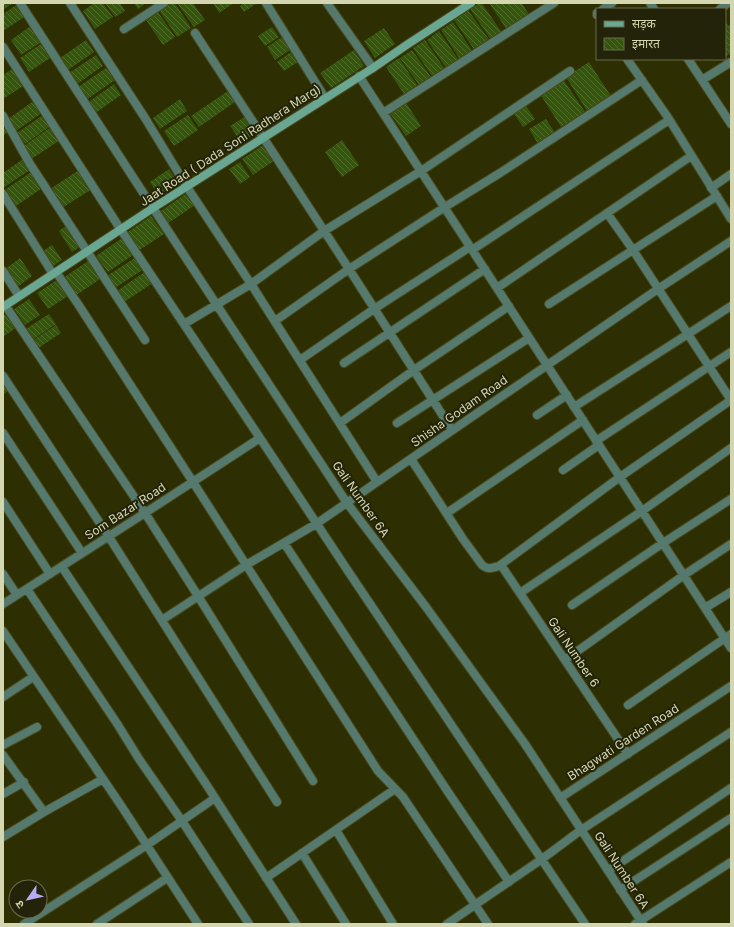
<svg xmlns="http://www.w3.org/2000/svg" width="734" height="927" font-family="Inter,'Noto Sans Devanagari',sans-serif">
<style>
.building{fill:url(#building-back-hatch)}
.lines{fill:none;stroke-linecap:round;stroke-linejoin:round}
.street-casing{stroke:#48491d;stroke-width:10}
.secondary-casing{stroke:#48491d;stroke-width:10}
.street{stroke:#557a6d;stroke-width:8}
.secondary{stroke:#6aa793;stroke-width:8}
.labels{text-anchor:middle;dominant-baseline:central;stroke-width:4;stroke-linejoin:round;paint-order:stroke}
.street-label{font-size:12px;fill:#d3d6af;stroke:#23230a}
</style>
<defs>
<pattern id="building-back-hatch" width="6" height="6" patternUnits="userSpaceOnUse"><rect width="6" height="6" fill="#35550c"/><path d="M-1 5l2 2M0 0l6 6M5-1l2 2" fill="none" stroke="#516d2d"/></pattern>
</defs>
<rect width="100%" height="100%" fill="#2d2e01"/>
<path class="building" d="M3 3H13L3 10Z
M94 3H103L113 17 95 29 83 11Z
M105 3H120L125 11 115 17Z
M134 3H146L138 9Z
M170 3H175L191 28 177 37 159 10Z
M177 3H193L205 20 194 27Z
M213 3H234L219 13Z
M244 3H257L244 12 240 6Z
M479 3H482L502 33 491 40 470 9Z
M489 3H522L529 15 507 30Z
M18 4 26 16 3 31V14Z
M468 10 490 41 475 51 454 20Z
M158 12 175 37 163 45 146 20Z
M725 20 728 26 731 24V53L725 57Z
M453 22 473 52 461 61 441 30Z
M32 25 43 41 21 55 11 40Z
M272 27 279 37 265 46 258 36Z
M384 28 395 44 375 58 364 41Z
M439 31 458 59 446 68 427 40Z
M282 37 290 50 275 60 267 47Z
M86 40 94 52 68 70 60 58Z
M425 40 444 68 432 76 413 48Z
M44 42 53 56 29 72 20 58Z
M354 50 364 66 331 88 320 73Z
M412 50 431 77 419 85 400 58Z
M291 52 298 62 284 71 277 62Z
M96 55 103 66 77 84 69 73Z
M399 58 417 85 404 94 386 67Z
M589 62 611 96 587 111 566 77Z
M14 68 25 85 3 99V75Z
M106 68 115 80 86 100 78 87Z
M563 79 585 112 561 127 540 94Z
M114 84 121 95 94 114 87 103Z
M228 91 235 102 199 127 191 116Z
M180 99 187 111 160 129 153 118Z
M35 100 43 112 16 131 8 119Z
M405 101 421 126 406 136 389 112Z
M524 103 535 119 523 127 512 111Z
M43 115 51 126 25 144 17 133Z
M188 115 198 130 174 146 164 131Z
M246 116 257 132 242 143 230 126Z
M546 119 555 133 538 144 529 129Z
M3 122 9 131 3 136Z
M51 127 60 140 30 160 22 147Z
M342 140 359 165 342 177 325 152Z
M263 145 274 161 253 175 242 159Z
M23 159 30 170 3 188V173Z
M240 162 250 177 240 184 229 169Z
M169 169 178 183 159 196 150 182Z
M79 170 92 189 62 208 50 189Z
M33 171 44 187 13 208 3 191Z
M187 193 195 205 167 224 159 212Z
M151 216 164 234 138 251 125 234Z
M69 224 83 245 72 252 59 231Z
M122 238 133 255 108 272 96 256Z
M52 245 62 260 53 266 43 251Z
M136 257 144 269 115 288 107 276Z
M20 258 32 276 16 288 4 270Z
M91 259 103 277 75 296 63 278Z
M146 271 153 283 124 302 117 291Z
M57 280 68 296 48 309 37 293Z
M29 299 40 315 25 325 14 309Z
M8 313 17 327 3 337V316Z
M49 314 56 324 31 341 24 330Z
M56 325 61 333 37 349 32 341Z
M3 380 9 390 3 395Z"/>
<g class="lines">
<g class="street-casing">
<path id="street" d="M20 3 153 208 347 503 426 607 525 744 643 924
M70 3 145 118 187 187 251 284 377 482
M266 3 325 98
M327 3 373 68
M650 3 654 9
M603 9 612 3
M720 9 728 3
M597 13V15
M124 29 164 3
M195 33 349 269 452 430
M3 47 121 230 260 438 348 571 585 924
M627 59 667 116 731 219
M688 59 731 124
M359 76 731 648
M702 80 731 62
M383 113 554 3
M3 116 30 164 145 340
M711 188 731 174
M3 194 53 274
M607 213 633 250 731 400
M472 250 669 120
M3 271 19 296
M56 272 78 304 193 482 378 771 403 797 488 924
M497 288 691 156
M549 304 717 196
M5 305 145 513 198 596 313 781
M275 321 349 269 445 207 500 173 642 80
M184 324 251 284 324 231 421 171 570 71
M300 360 374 309 470 247
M344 363 485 269
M3 376 109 537 277 802
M574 407 688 334 731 306
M537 415 567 395
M340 423 414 370 509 306
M397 423 529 338
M3 433 82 553
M596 441 731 352
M411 459 463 539 482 565C488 570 492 568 499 566L620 477 731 400
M563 470 599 445
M3 502 50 574
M447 513 583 420
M284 543 448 792 509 882
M499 566H501L503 568 628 754
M62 567 206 784 296 924
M3 574 17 595
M27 589 118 725 139 759 182 821 249 924
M520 593 642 511 731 448
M3 604 145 513 260 438
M572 605 663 543 731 499
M705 608 731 592
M162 620 246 565 316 524 658 289 731 241
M3 631 122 807 198 924
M565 660 684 575 731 544
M3 697 33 677
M628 705 731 634
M3 745 37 727
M3 755 44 812
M3 794 24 782
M560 798 731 686
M336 830 393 924
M3 837 44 812 103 779
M302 853 346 924
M608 871 731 788
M266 878 395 789
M620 890 731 818
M24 924 147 845 215 798
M97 924 167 878
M447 924 542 859 581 830 731 732
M635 924 731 862"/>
</g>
<g class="secondary-casing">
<path id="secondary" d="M3 307 153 208 373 68 408 44 471 3"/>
</g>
<use href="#street" class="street"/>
<use href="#secondary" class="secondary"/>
</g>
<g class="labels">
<g class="street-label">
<text transform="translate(230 145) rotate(-33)">Jaat Road ( Dada Soni Radhera Marg)</text>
<text transform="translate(459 411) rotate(-35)">Shisha Godam Road</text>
<text transform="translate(361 499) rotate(55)">Gali Number 6A</text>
<text transform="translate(125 511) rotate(-33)">Som Bazar Road</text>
<text transform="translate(574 652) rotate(56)">Gali Number 6</text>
<text transform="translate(623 742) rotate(-33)">Bhagwati Garden Road</text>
<text transform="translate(622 870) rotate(57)">Gali Number 6A</text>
</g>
</g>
<rect width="734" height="927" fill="none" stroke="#d3d6af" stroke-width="8"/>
<rect x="596" y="8" width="130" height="52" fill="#23230a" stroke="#696b4c"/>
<rect x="604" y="21" width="20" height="6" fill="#6aa793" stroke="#696b4c"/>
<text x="632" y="28" font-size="12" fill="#d3d6af">सड़क</text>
<rect x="604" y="38" width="20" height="12" fill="url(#building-back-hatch)" stroke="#696b4c"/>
<text x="632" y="48" font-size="12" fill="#d3d6af">इमारत</text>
<g transform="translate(28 899) rotate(236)"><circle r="19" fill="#23230a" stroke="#696b4c"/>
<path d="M0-3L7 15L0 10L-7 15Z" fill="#b7abf7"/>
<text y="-6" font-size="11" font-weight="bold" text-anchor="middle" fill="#d3d6af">उ</text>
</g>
</svg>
